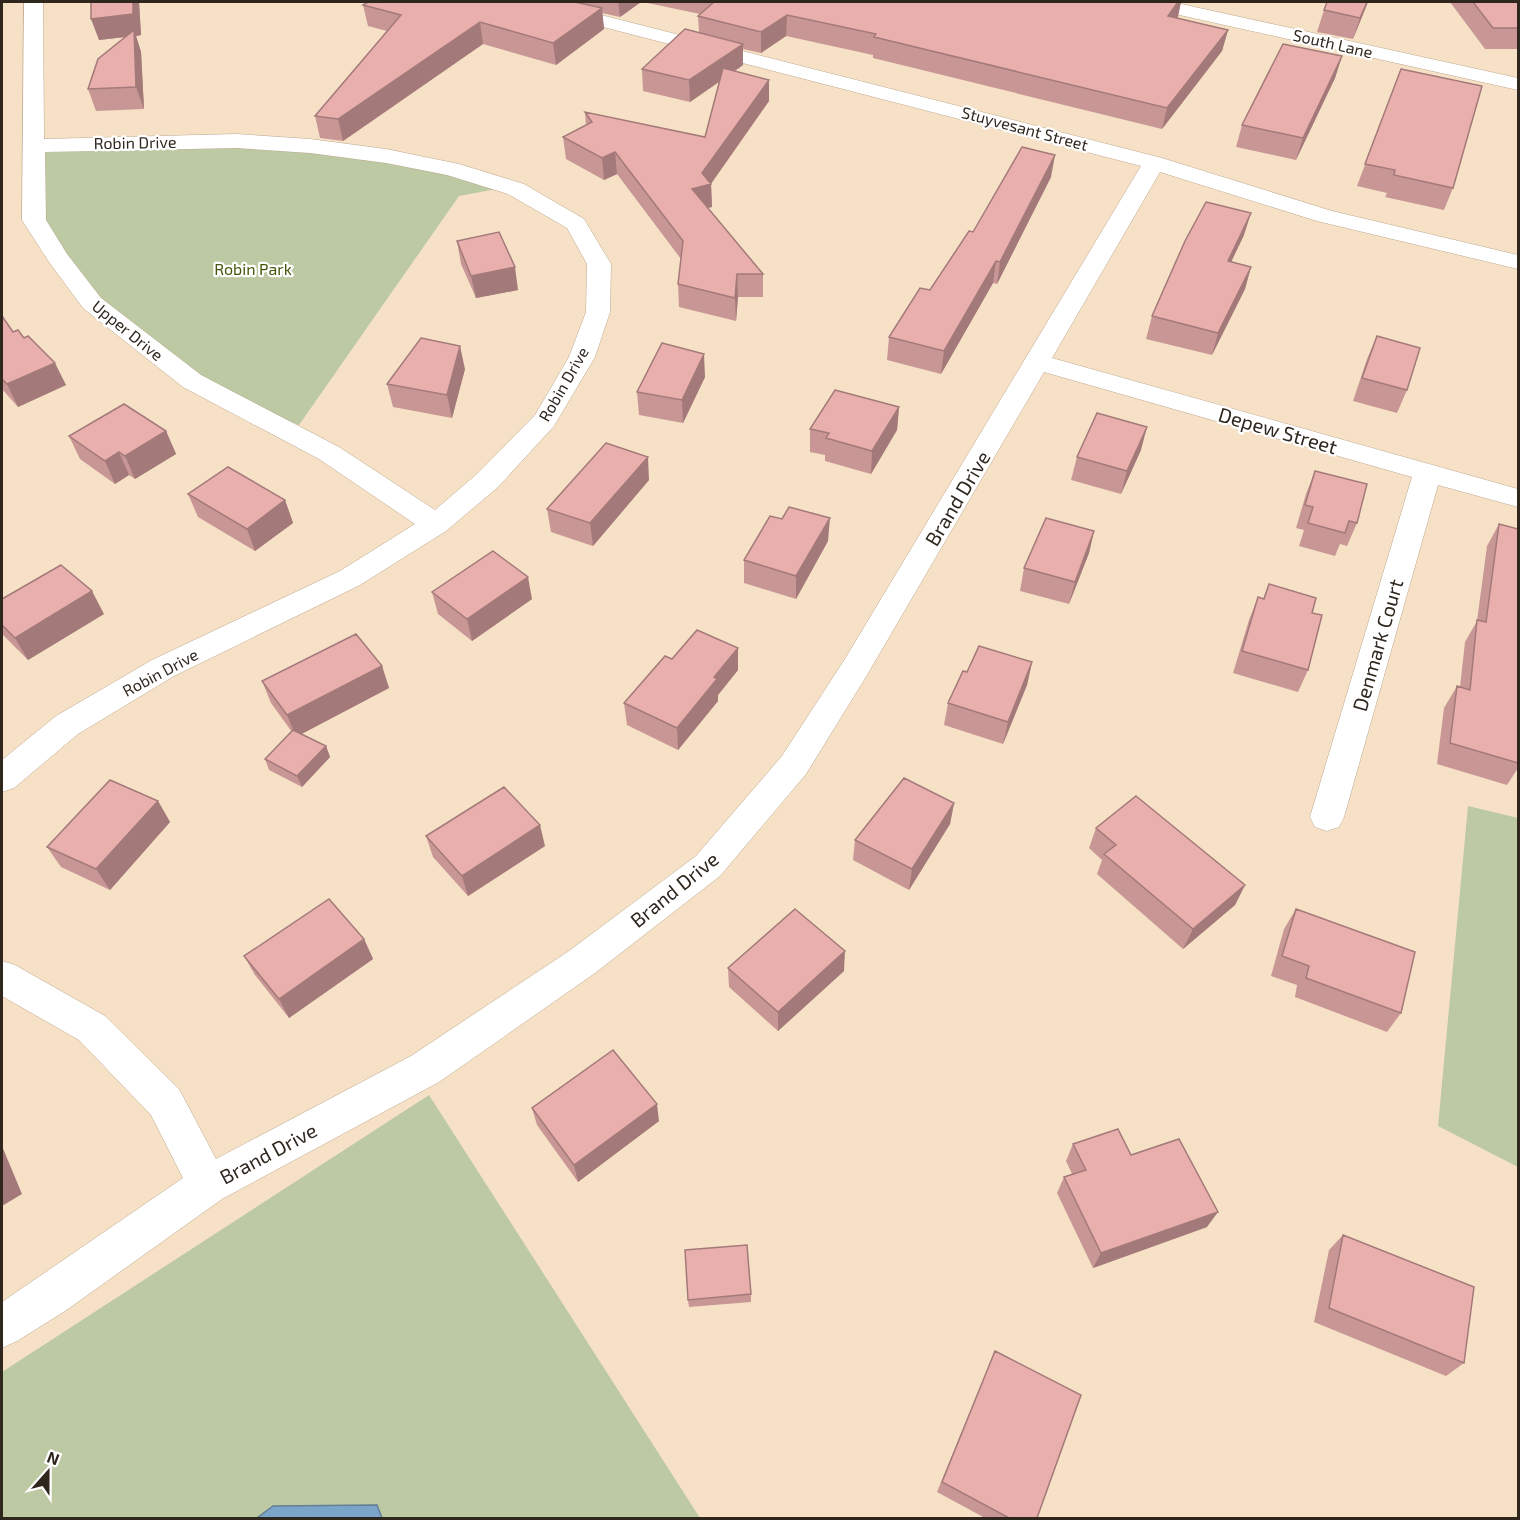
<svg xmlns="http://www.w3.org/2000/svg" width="1520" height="1520" font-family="'Exo 2',sans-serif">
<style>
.green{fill:#bcc9a3}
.water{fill:#7ba5c8;stroke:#647f95;stroke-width:1.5}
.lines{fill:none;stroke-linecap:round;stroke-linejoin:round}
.minor-casing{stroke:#bda990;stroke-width:1}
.minor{fill:#fff;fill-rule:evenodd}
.wall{fill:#c89695}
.shaded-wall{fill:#a37a79}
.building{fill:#e9afad;stroke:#a37a79;stroke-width:1.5}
.labels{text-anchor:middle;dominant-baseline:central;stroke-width:4.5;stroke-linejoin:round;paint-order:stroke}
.far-street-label{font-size:16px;fill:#2f271e;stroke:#fff}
.far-park-label{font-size:16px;fill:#44560b;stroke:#fff}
.street-label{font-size:20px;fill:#2f271e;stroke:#fff}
</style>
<rect width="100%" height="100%" fill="#f6e1c7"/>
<path class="green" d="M146 141 386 156 502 188 459 196 299 425 192 381 92 303 34 220 33 146Z
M1468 806 1518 818V1167L1438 1126Z
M429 1095 700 1518H2V1372Z"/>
<path class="water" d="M377 1505 382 1518H257L273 1506Z"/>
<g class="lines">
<g class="minor-casing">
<path id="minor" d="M24 2H43L44 139 236 134 310 139 386 149 459 164 524 184 584 219 611 264 610 312 595 357 554 426 498 487 446 531 360 585 174 676 78 734 14 788 2 792V760L56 716 152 660 340 571 415 524 319 459 183 387 83 308 49 262 22 220ZM236 148 310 153 386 163 447 175 508 194 567 228 587 264 586 312 569 357 535 415 478 473 435 510 339 447 201 375 101 298 67 254 46 220 45 152Z
M520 2H550L1162 158 1332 211 1518 255V269L1317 221 1160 172 1052 358 1518 489V507L1438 485 1344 817 1339 827 1327 831 1315 827 1310 817 1412 477 1044 372 867 675 806 774 720 876 595 973 439 1082 222 1199 65 1311 17 1341 2 1348V1302L183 1178 151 1115 79 1040 2 996V961L15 965 105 1016 179 1089 216 1159 411 1056 569 951 696 856 782 756 845 659 1141 166 522 6Z
M1138 2H1172L1518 78V90L1148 8 1141 6Z"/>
</g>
<use href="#minor" class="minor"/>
</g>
<path class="wall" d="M91 2H139L141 35 136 36 141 52 144 109 96 111 88 89 125 37 99 40Z
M368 2H641L620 17 602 13 604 29 556 65 483 44 343 141 320 138 315 116 387 31 368 26 363 5Z
M643 2H1188L1187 3 1181 2 1177 18 1228 30 1222 51 1162 129 873 58V55L786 36 761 53 743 49V65L735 71 769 101 711 184 712 207 707 208 763 274V297H738L736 321 679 307 678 284 681 259 617 174 604 180 566 159 563 137 586 125 585 112 705 137 719 82 690 102 643 91 642 69 699 33 698 16 700 14Z
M1368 2 1353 39 1317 32 1324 10Z
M1450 2H1517L1518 3V49H1485Z
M1342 56 1335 78 1296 160 1236 147 1242 125Z
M1401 69 1453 188 1444 210 1385 197 1387 193 1357 186Z
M1051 177 997 284 993 283 941 374 887 360 889 337 930 290 973 232Z
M1244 235 1231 262 1251 267 1245 289 1212 355 1146 339 1152 316Z
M457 241 518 290 476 298 461 264Z
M2 316 13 332 66 385 18 407 2 389Z
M1377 336 1407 390 1397 413 1353 401 1367 359Z
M465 369 452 418 393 407 387 384Z
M705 377 683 423 639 415 637 392Z
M899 407 897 430 871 474 825 461V455L810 452V429Z
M166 431 176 454 135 479 129 475 115 484 80 459 69 436Z
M1141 450 1121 494 1071 480 1077 457Z
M1315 471 1357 523 1347 546 1340 544 1335 556 1299 546 1304 530 1296 528 1306 494Z
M649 480 593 546 551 532 547 509Z
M188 494 285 500 293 523 255 551 198 517Z
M1499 524 1518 529V768L1507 785 1437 764 1444 708 1457 686 1460 687 1465 642 1477 621 1487 546Z
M1094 531 1089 553 1069 604 1020 591 1024 568Z
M828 541 796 599 744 583V560Z
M1269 584 1308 670 1298 692 1233 673 1249 620 1258 597 1263 599Z
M432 592 532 599 472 641 438 614Z
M2 599 104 614 28 660 2 634Z
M738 648V670L718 695V701L678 750 627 725 624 703 672 659Z
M1032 662 1027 685 1003 744 944 725 948 703 967 672Z
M382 666 389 688 301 734 326 746 330 757 302 787 269 770 265 759 292 732 271 703 262 681Z
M158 801 170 822 110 890 61 867 47 847Z
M954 803 950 824 909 890 853 860 855 840Z
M1096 828 1245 885 1235 905 1183 949 1097 874 1102 860 1089 848Z
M426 836 545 846 468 896 433 857Z
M1296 909 1401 1013 1387 1032 1295 997 1297 985 1271 976 1284 929Z
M364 939 373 959 289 1018 255 975 244 956Z
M728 968 844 971 778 1031 729 987Z
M532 1108 659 1121 578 1182 537 1125Z
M1073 1144 1207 1227 1093 1268 1057 1193 1064 1177 1072 1174 1066 1161Z
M1343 1235 1464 1363 1446 1376 1314 1322 1329 1250Z
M751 1294V1302L689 1307 688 1300Z
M995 1351 1037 1518H985L937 1492Z"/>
<path class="shaded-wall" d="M133 2H139L141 35 136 36 141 52 144 109 136 87 134 36 99 40 91 19Z
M618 2H641L620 17Z
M1178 2H1181L1178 17 1163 37 1168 16Z
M1367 2H1368L1353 39 1360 18Z
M602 8 604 29 556 65 553 43Z
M787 15 786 36 761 53V32Z
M480 22 483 44 343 141 338 119Z
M1228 30 1222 51 1162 129 1167 108Z
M743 44V65L690 102 689 80Z
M1342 56 1335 78 1296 160 1303 138Z
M769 80V101L710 185 711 184 712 207 693 211 692 189 702 173Z
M615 152 617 174 604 180 602 158Z
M1055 155 1051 177 997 284 1000 262Z
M1251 213 1244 235 1221 283 1228 261Z
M996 261 993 283 941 374 944 351Z
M515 267 518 290 476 298 471 276Z
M1251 267 1245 289 1212 355 1218 333Z
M737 274 738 297 736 321 735 298Z
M460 346 465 369 452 418 447 395Z
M704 354 705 377 683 423 682 400Z
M55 363 66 385 18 407 7 384Z
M899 407 897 430 871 474 872 451Z
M1147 427 1141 450 1121 494 1127 471Z
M166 431 176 454 135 479 125 456Z
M119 452 129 475 115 484 105 461Z
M648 457 649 480 593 546 590 523Z
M285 500 293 523 255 551 247 529Z
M830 518 828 541 796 599V576Z
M1094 531 1089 553 1069 604 1075 582Z
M528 577 532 599 472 641 467 619Z
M92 591 104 614 28 660 15 638Z
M738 648V670L718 695V701L678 750 677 728 714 677Z
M1032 662 1027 685 1003 744 1008 722Z
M382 666 389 688 296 737 287 715Z
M326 746 330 757 302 787 297 776Z
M158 801 170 822 110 890 96 869Z
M954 803 950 824 909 890 912 869Z
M540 825 545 846 468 896 462 876Z
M1245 885 1235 905 1183 949 1193 929Z
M364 939 373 959 289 1018 279 999Z
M845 951 844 971 778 1031V1012Z
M657 1104 659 1121 578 1182 574 1165Z
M2 1146 22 1194 2 1206Z
M1218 1212 1207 1227 1093 1268 1101 1253Z"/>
<path class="building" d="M91 2H133V14L91 19Z
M368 2H575L602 8 553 43 480 22 338 119 315 116 401 15 363 5Z
M714 2H1178L1168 16 1228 30 1167 108 874 37 876 34 787 15 761 32 698 16Z
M1327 2H1367L1360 18 1324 10Z
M1473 2H1517L1518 3V28H1493Z
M685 29 743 44 689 80 642 69Z
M134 30 136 87 88 89 98 59Z
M1283 44 1342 56 1303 138 1242 125Z
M723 68 769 80 702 173 711 184 692 189 763 274H737L735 298 678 284 683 241 615 152 602 158 563 137 592 122 585 112 705 137Z
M1401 69 1482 86 1453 188 1394 175 1395 170 1365 164Z
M1022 147 1055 155 1000 262 996 261 944 351 889 337 920 288 930 290 969 231 973 232Z
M1206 202 1251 213 1228 261 1251 267 1218 333 1152 316 1185 241Z
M499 232 515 267 471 276 457 241Z
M2 316 13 332 18 330 24 338 28 336 55 363 7 384 2 379Z
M1377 336 1420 348 1407 390 1362 378Z
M421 338 460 346 447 395 387 384Z
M662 343 704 354 682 400 637 392Z
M835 390 899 407 872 451 826 438 829 433 810 429Z
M124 404 166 431 125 456 119 452 105 461 69 436Z
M1097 413 1147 427 1127 471 1077 457Z
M606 443 648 457 590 523 547 509Z
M228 467 285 500 247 529 188 494Z
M1315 471 1367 484 1357 523 1349 521 1345 533 1308 523 1313 507 1305 505Z
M789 507 830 518 796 576 744 560 770 516 782 519Z
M1046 518 1094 531 1075 582 1024 568Z
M1499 524 1518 529V763L1450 743 1457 686 1470 690 1477 620 1486 622Z
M493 551 528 577 467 619 432 592Z
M61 565 92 591 15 638 2 625V599Z
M1269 584 1316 598 1312 613 1322 615 1308 670 1242 651 1258 597 1264 599Z
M697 630 738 648 714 677 717 679 677 728 624 703 665 656 672 659Z
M356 634 382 666 287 715 262 681Z
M979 646 1032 662 1008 722 948 703 963 671 967 672Z
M293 730 326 746 297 776 265 759Z
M904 778 954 803 912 869 855 840Z
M110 780 158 801 96 869 47 847Z
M504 787 540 825 462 876 426 836Z
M1136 796 1245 885 1193 929 1104 854 1116 845 1096 828Z
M329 899 364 939 279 999 244 956Z
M795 909 845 951 778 1012 728 968Z
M1296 909 1415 952 1401 1013 1306 978 1309 966 1282 956Z
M613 1050 657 1104 574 1165 532 1108Z
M1118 1129 1131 1155 1179 1139 1218 1212 1101 1253 1064 1177 1086 1170 1073 1144Z
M1343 1235 1474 1287 1464 1363 1329 1308Z
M747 1245 751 1294 688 1300 685 1250Z
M995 1351 1081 1395 1037 1518H1009L942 1482Z"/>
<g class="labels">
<g class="far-street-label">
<text transform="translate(1333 43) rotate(13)">South Lane</text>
<text transform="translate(1025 128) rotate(15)">Stuyvesant Street</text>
<text transform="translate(135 142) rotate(-1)">Robin Drive</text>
<text transform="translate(128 330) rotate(39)">Upper Drive</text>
<text transform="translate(563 384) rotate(-60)">Robin Drive</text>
<text transform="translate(160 672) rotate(-28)">Robin Drive</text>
</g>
<g class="far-park-label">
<text x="253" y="268">Robin Park</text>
</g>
<g class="street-label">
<text transform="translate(1278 430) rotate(16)">Depew Street</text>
<text transform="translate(957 498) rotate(-59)">Brand Drive</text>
<text transform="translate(1377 645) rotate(-74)">Denmark Court</text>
<text transform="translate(674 889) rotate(-39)">Brand Drive</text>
<text transform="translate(268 1153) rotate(-28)">Brand Drive</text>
</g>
</g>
<rect width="1520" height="1520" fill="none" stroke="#2f271e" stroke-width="6"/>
<g transform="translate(48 1472) rotate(21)" stroke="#ffffff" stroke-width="4.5" paint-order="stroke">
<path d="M0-4.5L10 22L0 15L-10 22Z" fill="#2f271e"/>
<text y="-9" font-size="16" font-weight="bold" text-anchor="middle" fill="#2f271e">N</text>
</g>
</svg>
